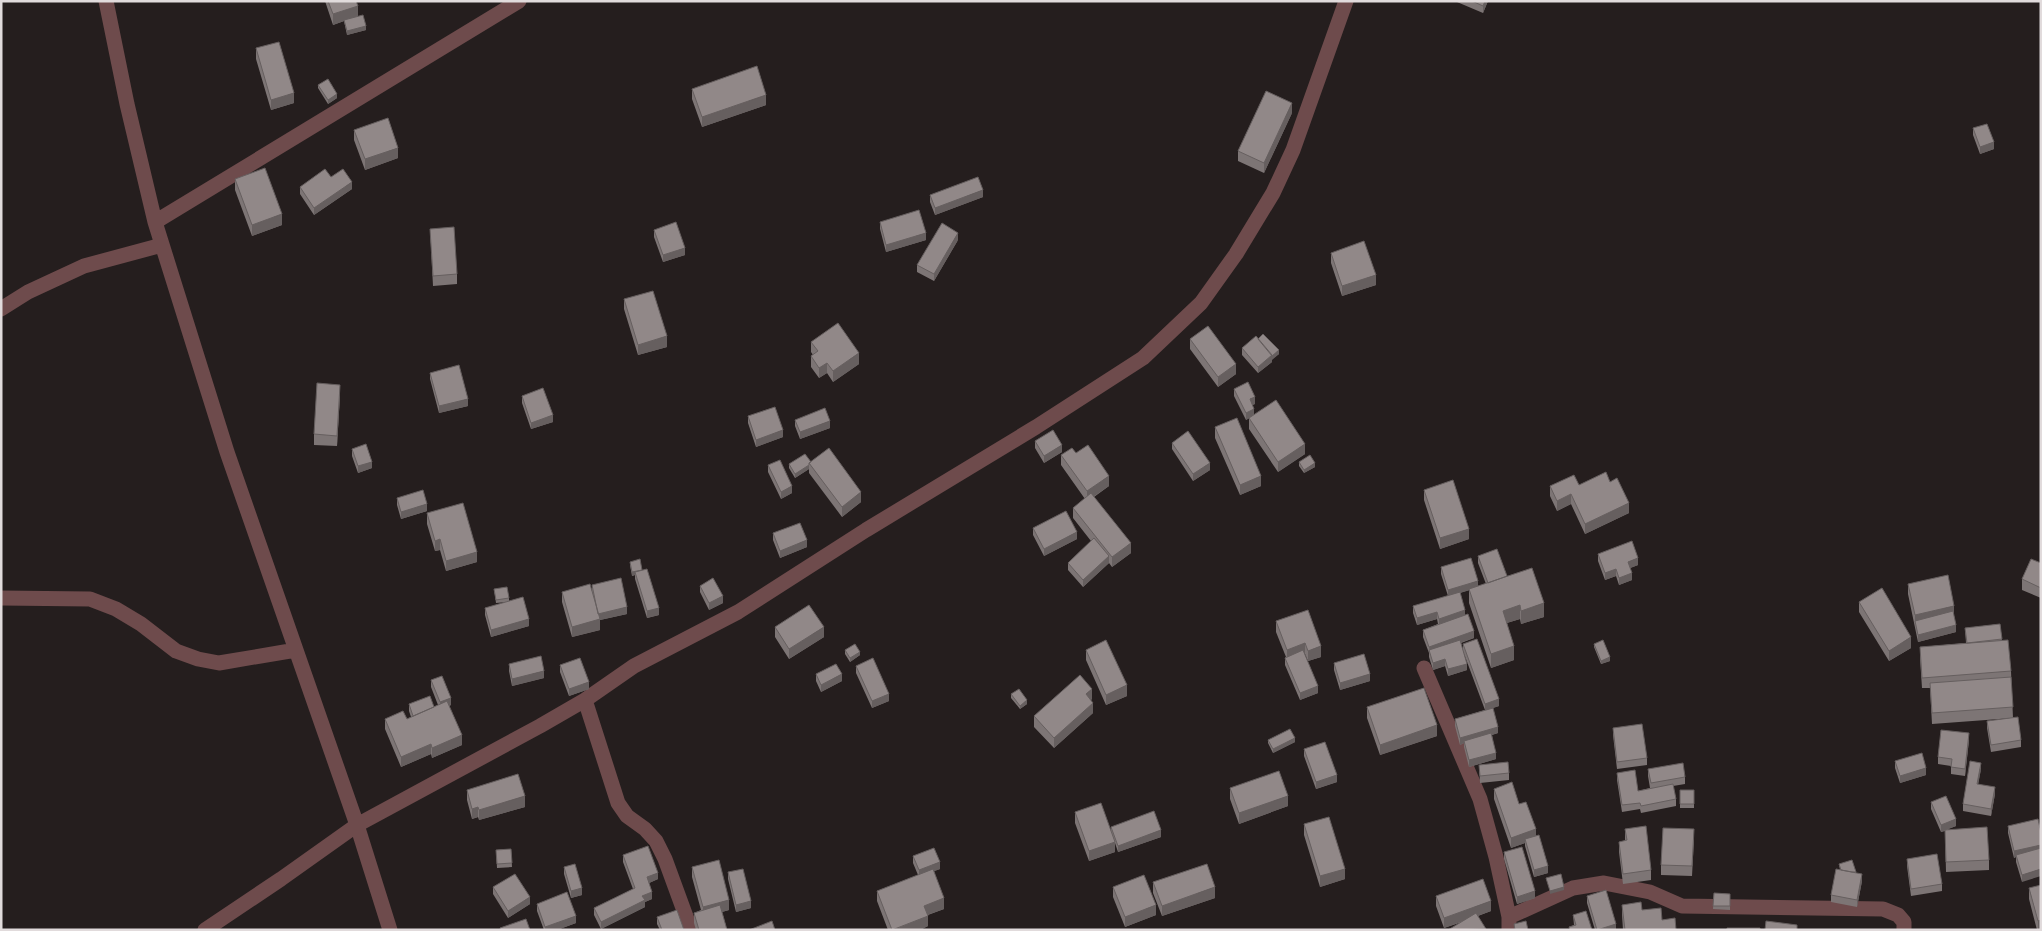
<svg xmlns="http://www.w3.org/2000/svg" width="2042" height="931" font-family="'Roboto Condensed',sans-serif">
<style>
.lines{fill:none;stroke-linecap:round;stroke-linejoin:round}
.street{stroke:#6e4b4c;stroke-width:15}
.wall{fill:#7d7575}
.shaded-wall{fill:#665f5f}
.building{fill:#918888;stroke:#665f5f}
</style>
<rect width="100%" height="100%" fill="#251e1e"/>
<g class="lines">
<path class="street" d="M106 1 127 104 155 222 227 452 357 825 390 930
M155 222 519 1
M1 309 28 292 84 266 162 245
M1 598 90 599 116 609 141 624 176 651 198 659 219 663 296 650
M1424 668 1480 799 1496 857 1509 917V930
M585 700 618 803 627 816 645 829 656 841 665 859 691 930
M1509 917 1573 888 1604 883 1650 892 1682 906 1883 909 1898 915 1904 922V930
M205 930 281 879 357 825 540 726 585 700 634 666 738 612 866 530 1036 427 1143 358 1201 303 1236 254 1273 193 1293 150 1346 1"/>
</g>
<path class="wall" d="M325 1H356L358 16 366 30 347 35 344 21 333 25Z
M1457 1H1488L1483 13 1457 2Z
M256 48 294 103 271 110 256 59Z
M318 85 337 98 328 104 318 88Z
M692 89 766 105 702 127 692 99Z
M1292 113 1264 173 1238 161V151Z
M1973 128 1994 149 1980 154 1973 135Z
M354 130 398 158 365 170 354 140Z
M331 177 352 189 314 215 300 194V187Z
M235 179 282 225 252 236 235 190Z
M930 195 983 197 935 215 930 202Z
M880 222 926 240 886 252 880 229Z
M430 229 457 274V284L433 286Z
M654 230 685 255 663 262 654 237Z
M958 240 934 281 917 272V265Z
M1331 253 1376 285 1342 296 1331 263Z
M624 299 667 347 638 355 624 309Z
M1190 339 1236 374 1218 387 1190 349Z
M1258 339 1279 354 1272 359V362L1258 373 1242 355V348Z
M811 342 859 364 833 382 827 373 819 378 811 367V356L813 355 811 352Z
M430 373 468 406 439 413 430 379Z
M1234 389 1255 404 1252 405 1254 415 1305 454 1278 472 1249 429V418L1246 420 1234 396Z
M340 395 337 446 314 445V434Z
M522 396 553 422 531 429 522 403Z
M748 416 783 437 756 447 748 423Z
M795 420 830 428 800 439 795 426Z
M1215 427 1261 486 1240 495 1215 438Z
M1035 441 1062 452 1044 463 1035 448Z
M1172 443 1210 470 1193 481 1172 449Z
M352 449 372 468 358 473 352 456Z
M1076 453 1109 486 1094 497 1131 553 1112 567 1109 563 1083 587 1068 570V563L1091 541 1073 518V508L1085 499 1061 465V455Z
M811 462 861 502 842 517 809 473V469L795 478 789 468V464Z
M1299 462 1315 467 1304 473 1299 466Z
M768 465 792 493 781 499 768 472Z
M1610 482 1629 513 1585 534 1571 504 1557 511 1550 496V486L1579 485Z
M1424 490 1469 539 1440 549 1424 500Z
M397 498 427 511 401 519 397 505Z
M427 513 477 562 446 571 440 550 435 551 427 524Z
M1033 528 1077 539 1044 556 1033 535Z
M773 533 807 547 780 558 773 540Z
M1598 554 1638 565 1630 568 1632 580 1619 585 1616 576 1605 580 1598 561Z
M1478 556 1507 576 1544 617 1521 624 1520 619 1507 623 1514 660 1491 668 1469 603V590L1460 593 1465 615 1474 638 1461 643 1467 670 1448 676 1445 666 1433 670 1429 657V653L1423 637V630L1438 624 1437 619 1417 625 1413 613V606L1448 596 1441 574V567L1478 586 1486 584 1478 563Z
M630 562 642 570 659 615 647 618 635 579V575L632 576 630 565Z
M2041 563V598L2022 590V579Z
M1908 584 1954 616 1956 632 1918 642 1908 594Z
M592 585 627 614 600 620V630L572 637 562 602V592L592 591Z
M700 586 723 603 709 610 700 592Z
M494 589 509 598V601L529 626 491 637 485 615V608L507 602 496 603Z
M1859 602 1911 648 1889 661 1859 612Z
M1276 621 1321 657 1308 661 1305 654H1304L1318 693 1300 700 1285 665V658L1286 657 1276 632Z
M2000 624 2002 641 2011 671 2013 718 1932 724 1930 688H1922L1920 658V647L1966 643 1965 628Z
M775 627 824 637 789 659 775 637Z
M1463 644 1499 706 1492 708 1498 733 1492 735 1496 759 1469 767 1464 747V743L1460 745 1455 726V719L1485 710 1463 651Z
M1594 644 1610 661 1601 664 1594 647Z
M845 650 860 655 850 662 845 654Z
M1086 650 1127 696 1106 705 1086 660Z
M1334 663 1370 681 1340 690 1334 670Z
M509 664 544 678 512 686 509 671Z
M560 665 589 689 569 696 560 672Z
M856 666 889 701 872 708 856 673Z
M816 674 842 681 821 692 816 681Z
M431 680 451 705 449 706 462 745 432 758 431 754 401 767 385 729V719H407L411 717 409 711V704L434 707 438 705 431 687Z
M1011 694 1027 704 1020 709 1011 698Z
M1092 699 1091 700 1093 713 1054 748 1034 727V716Z
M1367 707 1437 736 1380 755 1367 718Z
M1987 721 2021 740V747L1991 752 1987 728Z
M1613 728 1647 758V765L1617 769 1613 735Z
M1268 740 1295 742 1273 753 1268 743Z
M1969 740 1965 776 1951 774V766L1938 764V757Z
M1304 749 1337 782 1316 789 1304 756Z
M1895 761 1926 775 1900 783 1895 768Z
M1479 765 1509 773V780L1480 783Z
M1648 769 1685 777V784L1673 786 1676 799V806L1641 813 1640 809 1622 812 1617 780V773L1638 791 1650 788 1648 776Z
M1981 769 1978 784 1995 794 1991 816 1963 811V804Z
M1230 788 1288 806 1239 824 1230 799Z
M1494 789 1519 804 1536 836 1548 873 1534 877 1525 846V843L1511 848 1494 799Z
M467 790 525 807 479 820 478 817 472 819 467 800Z
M1680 790H1694V808H1680Z
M1931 802 1956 826 1948 829 1989 860V870L1946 872 1945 831 1941 832 1931 809Z
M1075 812 1111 832V827L1161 837 1118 852 1115 843V852L1089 861 1075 823Z
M1304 824 1345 879 1320 887 1304 835Z
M2008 826 2041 833 2022 882 2016 862V857L2014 858 2008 833Z
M1625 829 1651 870V880L1623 884 1619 852V842L1625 841Z
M1694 839 1692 876 1661 875V865Z
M511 849 512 867 497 868 496 850Z
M1504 852 1535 898 1517 904 1504 859Z
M623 855 658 879 649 883 652 899 645 902V907L601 929 594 915V908L633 889 623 862Z
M913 856 940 869 934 871 944 909 928 915V926L920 930H888L877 901V891L918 875 913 863Z
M1907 859 1942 884V891L1911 896 1907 866Z
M1839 864 1856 872V873L1862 881 1857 907 1831 902V895L1840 870Z
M564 867 582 895 571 898 564 874Z
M692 867 729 910 722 912 727 930H696L694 923V913L701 910 692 877Z
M728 872 751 908 736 912 728 879Z
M1153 882 1215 898 1162 916 1153 893Z
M493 887 530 904 508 918 493 894Z
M1113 887 1156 915 1125 927 1113 897Z
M2029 888 2041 930H2037L2029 899Z
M1714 893 1730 894V910L1713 909Z
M1436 896 1491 911 1478 916 1486 930 1459 923 1444 928 1436 906Z
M1587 896 1616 930H1595L1587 903Z
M537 904 576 923 557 930H544L537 911Z
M1622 905 1642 910 1662 920 1676 930H1623L1622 915Z
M1573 915 1592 930H1569V927L1574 925Z
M657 917 684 930H660L657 924Z"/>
<path class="shaded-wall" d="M1485 1H1488L1483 13V6Z
M358 6V16L333 25V14Z
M366 26V30L347 35V31Z
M294 93V103L271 110V100Z
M337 94V98L328 104V100Z
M766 95V105L702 127V117Z
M1292 103V113L1264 173V163Z
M1994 142V149L1980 154V147Z
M398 148V158L365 170V159Z
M352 182V189L314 215V208Z
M983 190V197L935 215V208Z
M282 214V225L252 236V225Z
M926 233V240L886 252V245Z
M958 233V240L934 281V274Z
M685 248V255L663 262V255Z
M1376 275V285L1342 296V286Z
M667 336V347L638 355V345Z
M1279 350V354L1272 360V356Z
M859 353V364L833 382V371Z
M1272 355V362L1258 373V367Z
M827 363V373L819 378V368Z
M1236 364V374L1218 387V377Z
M340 385V395L337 446V436Z
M1255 397V404L1250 406V399Z
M468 399V406L439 413V406Z
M1254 409V416L1246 420V413Z
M553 415V422L531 429V423Z
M830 421V428L800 439V432Z
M783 430V437L756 447V440Z
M1305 444V454L1278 472V462Z
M1062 445V452L1044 463V456Z
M372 462V468L358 473V466Z
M1210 463V470L1193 481V474Z
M1315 463V467L1304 473V470Z
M809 465V469L795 478V474Z
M1109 476V486L1087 501V491Z
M1261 476V486L1240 495V485Z
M792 486V493L781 499V492Z
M861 492V502L842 517V507Z
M1571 494V504L1557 511V501Z
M1629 503V513L1585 534V524Z
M427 504V511L401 519V512Z
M1469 529V539L1440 549V538Z
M1077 532V539L1044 556V549Z
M440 539V550L435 551V541Z
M807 540V547L780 558V551Z
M1131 543V553L1112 567V557Z
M477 552V562L446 571V561Z
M1109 556V563L1083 587V580Z
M1638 558V565L1628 569V562Z
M1616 569V576L1605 580V573Z
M642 570 635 572V575L632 576V572Z
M1632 573V580L1619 585V578Z
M1478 581V588L1448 596V590Z
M723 596V603L709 610V603Z
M1544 603V617L1521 624V611Z
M1520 605V619L1503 624V611Z
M1954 606V616L1915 621V625V615Z
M627 607V614L600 620V630L572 637V627L598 614Z
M659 608V615L647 618V611Z
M1465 610V617L1439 626V619Z
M1437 612V619L1417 625V618Z
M529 619V626L491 637V630Z
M1956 625V632L1918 642V635Z
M824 627V637L789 659V649Z
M1474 631V638L1430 653 1429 647Z
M1911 637V648L1889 661V651Z
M1305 643V654L1287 660V650Z
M1321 646V657L1308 661V651Z
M1514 646V660L1491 668V654Z
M860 652V655L850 662V658Z
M1610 657V661L1601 664V661Z
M1445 659V666L1433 670V663Z
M1467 664V670L1448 676V669Z
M544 671V678L512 686V679Z
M842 674V681L821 692V685Z
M1370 674V681L1340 690V683Z
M589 682V689L569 696V689Z
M1127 685V696L1106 705V695Z
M1318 686V693L1300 700V693Z
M1092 689V699L1086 705V694Z
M889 694V701L872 708V701Z
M451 698V705L440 709V702Z
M1499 699V706L1485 711V704Z
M1027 700V704L1020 709V706Z
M1093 703V713L1054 748V738Z
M1437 725V736L1380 755V745Z
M1498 727V733L1465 743 1464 741V743L1460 745V738Z
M1969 733V740L1965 776V769Z
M462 735V745L432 758V748Z
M1295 738V742L1273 753V749Z
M431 744V754L401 767V757Z
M1496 753V759L1469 767V760Z
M1981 763V769L1977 791V784Z
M1926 768V775L1900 783V776Z
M1337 775V782L1316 789V782Z
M1995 787V794L1991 816V809Z
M525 796V807L479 820V810Z
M1288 796V806L1239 824V813Z
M478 807V817L472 819V809Z
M1956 819V826L1941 832V825Z
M1536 829V839H1525V843L1511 848V838Z
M1161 830V837L1118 852V846Z
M1115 842V852L1089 861V851Z
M2041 845V851L2016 855V857L2014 858V851Z
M940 862V869L919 877V870Z
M1548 866V873L1534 877V870Z
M1345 869V879L1320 887V876Z
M2041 869V876L2022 882V875Z
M658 873V879L647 884V877Z
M1862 874V881L1857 907V900Z
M1215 887V898L1162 916V906Z
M1564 887V890L1550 894V891Z
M582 888V895L571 898V891Z
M1535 891V898L1517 904V897Z
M652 892V899L645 902V907L601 929V922L642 896Z
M530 897V904L508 918V911Z
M944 898V909L924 916V906Z
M729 900V910L703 917V907Z
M751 901V908L736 912V905Z
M1491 901V911L1444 928V918Z
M1156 905V915L1125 927V917Z
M576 916V923L557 930H545V927Z
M928 916V926L920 930H893Z
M2041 920V930H2038V921Z
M1616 924V930H1597Z"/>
<path class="building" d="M328 1H356L358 6 333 14Z
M1472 1H1485L1483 6Z
M363 15 366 26 347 31 344 20Z
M279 42 294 93 271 100 256 48Z
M757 66 766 95 702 117 692 89Z
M328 79 337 94 328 100 318 85Z
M1266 91 1292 103 1264 163 1238 151Z
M388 118 398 148 365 159 354 130Z
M1987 124 1994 142 1980 147 1973 128Z
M265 168 282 214 252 225 235 179Z
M325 169 331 177 343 169 352 182 314 208 300 187Z
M978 177 983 190 935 208 930 195Z
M919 210 926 233 886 245 880 222Z
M676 222 685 248 663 255 654 230Z
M942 223 958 233 934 274 917 265Z
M454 227 457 274 433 276 430 229Z
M1364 241 1376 275 1342 286 1331 253Z
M653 291 667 336 638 345 624 299Z
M838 323 859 353 833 371 827 363 819 368 811 356 818 351 811 342Z
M1208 326 1236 364 1218 377 1190 339Z
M1263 334 1279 350 1272 356 1258 339Z
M1256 336 1272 355 1258 367 1242 348Z
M459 365 468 399 439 406 430 373Z
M1248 382 1255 397 1250 399 1254 409 1246 413 1234 389Z
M317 383 340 385 337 436 314 434Z
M543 388 553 415 531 423 522 396Z
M1276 400 1305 444 1278 462 1249 418Z
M775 407 783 430 756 440 748 416Z
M825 408 830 421 800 432 795 420Z
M1237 418 1261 476 1240 485 1215 427Z
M1053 430 1062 445 1044 456 1035 441Z
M1188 431 1210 463 1193 474 1172 443Z
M366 444 372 462 358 466 352 449Z
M1088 445 1109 476 1087 491 1061 455 1072 448 1076 453Z
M829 448 861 492 842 507 809 463Z
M805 454 811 462 809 463V465L795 474 789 464Z
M1310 455 1315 463 1304 470 1299 462Z
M780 460 792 486 781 492 768 465Z
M1606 472 1610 482 1617 478 1629 503 1585 524 1571 494 1557 501 1550 486 1574 475 1579 485Z
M1453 480 1469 529 1440 538 1424 490Z
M423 490 427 504 401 512 397 498Z
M1091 493 1131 543 1112 557 1073 508Z
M463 503 477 552 446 561 440 539 435 541 427 513Z
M1066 511 1077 532 1044 549 1033 528Z
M800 523 807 540 780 551 773 533Z
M1094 538 1109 556 1083 580 1068 563Z
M1632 541 1638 558 1628 562 1632 573 1619 578 1616 569 1605 573 1598 554Z
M1497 549 1507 576 1488 583 1478 556Z
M1471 558 1478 581 1448 590 1441 567Z
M640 559 642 570 632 572 630 562Z
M2031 559 2041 563V588L2022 579Z
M1532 568 1544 603 1521 611 1520 605 1503 611 1514 646 1491 654 1469 589Z
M647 569 659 608 647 611 635 572Z
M1948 575 1954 606 1915 615 1908 584Z
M621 578 627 607 598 614 592 585Z
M713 578 723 596 709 603 700 586Z
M590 584 600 619 572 627 562 592Z
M507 587 509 598 496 600 494 589Z
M1882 588 1911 637 1889 651 1859 602Z
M1460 592 1465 610 1439 619 1437 612 1417 618 1413 606Z
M523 597 529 619 491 630 485 608Z
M809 605 824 627 789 649 775 627Z
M1308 610 1321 646 1308 651 1305 643 1287 650 1276 621Z
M1953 611 1956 625 1918 635 1915 621Z
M1468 614 1474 631 1429 647 1423 630Z
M2000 624 2002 639 1967 643 1965 628Z
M1477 639 1499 699 1485 704 1463 644Z
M1106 640 1127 685 1106 695 1086 650Z
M1460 640 1467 664 1448 669 1445 659 1433 663 1429 650Z
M1603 640 1610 657 1601 661 1594 644Z
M2008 640 2011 671 1922 678 1920 647Z
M855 644 860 652 850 658 845 650Z
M1303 650 1318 686 1300 693 1285 658Z
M1364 654 1370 674 1340 683 1334 663Z
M541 656 544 671 512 679 509 664Z
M580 658 589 682 569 689 560 665Z
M873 658 889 694 872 701 856 666Z
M836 664 842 674 821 685 816 674Z
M1080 675 1092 689 1086 694 1093 703 1054 738 1034 716Z
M442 676 451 698 440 702 431 680Z
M2011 677 2013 707 1932 713 1930 683Z
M1424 688 1437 725 1380 745 1367 707Z
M1019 689 1027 700 1020 706 1011 694Z
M430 696 434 707 413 716 409 704Z
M447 701 462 735 432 748 431 744 401 757 385 719 403 711 407 719Z
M1493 708 1498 727 1460 738 1455 719Z
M2018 717 2021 740 1991 745 1987 721Z
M1642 724 1647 758 1617 762 1613 728Z
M1290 729 1295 738 1273 749 1268 740Z
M1941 730 1969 733 1965 769 1951 767 1952 759 1938 757Z
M1491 733 1496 753 1469 760 1464 741Z
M1325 742 1337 775 1316 782 1304 749Z
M1922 753 1926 768 1900 776 1895 761Z
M1970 761 1981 763 1977 784 1995 787 1991 809 1963 804Z
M1508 762 1509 773 1480 776 1479 765Z
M1683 763 1685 777 1651 783 1648 769Z
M1635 770 1638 791 1673 784 1676 799 1641 806 1640 803 1622 805 1617 773Z
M1279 771 1288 796 1239 813 1230 788Z
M518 774 525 796 479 810 478 807 472 809 467 790Z
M1512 782 1519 804 1526 802 1536 829 1511 838 1494 789Z
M1680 790H1694V804H1680Z
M1946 796 1956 819 1941 825 1931 802Z
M1101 803 1115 842 1089 851 1075 812Z
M1154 811 1161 830 1118 846 1111 827Z
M1329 817 1345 869 1320 876 1304 824Z
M2038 819 2041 833V845L2014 851 2008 826Z
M1646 826 1651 870 1623 874 1619 842 1627 840 1625 829Z
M1987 827 1989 860 1946 862 1945 830Z
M1663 828 1694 829 1692 866 1661 865Z
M1539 835 1548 866 1534 870 1525 839Z
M648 846 658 873 647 877 652 892 642 896 645 900 601 922 594 908 635 888 623 855Z
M1522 847 1535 891 1517 897 1504 852Z
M934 848 940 862 919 870 913 856Z
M2041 848V869L2022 875 2016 855Z
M511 849 512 863 497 864 496 850Z
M1937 854 1942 884 1911 889 1907 859Z
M719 860 729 900 703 907 692 867Z
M1852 860 1856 872H1852L1841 870 1839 864Z
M575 864 582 888 571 891 564 867Z
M1207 864 1215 887 1162 906 1153 882Z
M743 869 751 901 736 905 728 872Z
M933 869 944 898 924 906 928 916 892 930 877 891Z
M1836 869 1862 874 1857 900 1831 895Z
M515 874 530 897 508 911 493 887Z
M1561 874 1564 887 1550 891 1546 878Z
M1144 875 1156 905 1125 917 1113 887Z
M1483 879 1491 901 1444 918 1436 896Z
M2041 885V920L2038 921 2029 888Z
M1606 890 1616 924 1597 930 1587 896Z
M567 892 576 916 545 927 537 904Z
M1714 893 1730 894V906H1713Z
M1641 902 1642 910 1661 908 1662 920 1675 918 1676 930H1625L1622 905Z
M720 905 727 930H699L694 913Z
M677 910 684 930H662L657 917Z
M1586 911 1592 930H1570L1569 927 1576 925 1573 915Z
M1476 913 1486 929 1448 930Z
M526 919 530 930H501L500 928Z
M772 921 775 930H749Z
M1526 921 1528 930H1515L1514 924Z
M1766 921 1797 925V930H1765Z
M1727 928H1760V930H1727Z"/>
<rect width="2042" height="931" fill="none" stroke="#e1dbdc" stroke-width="5"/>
</svg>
